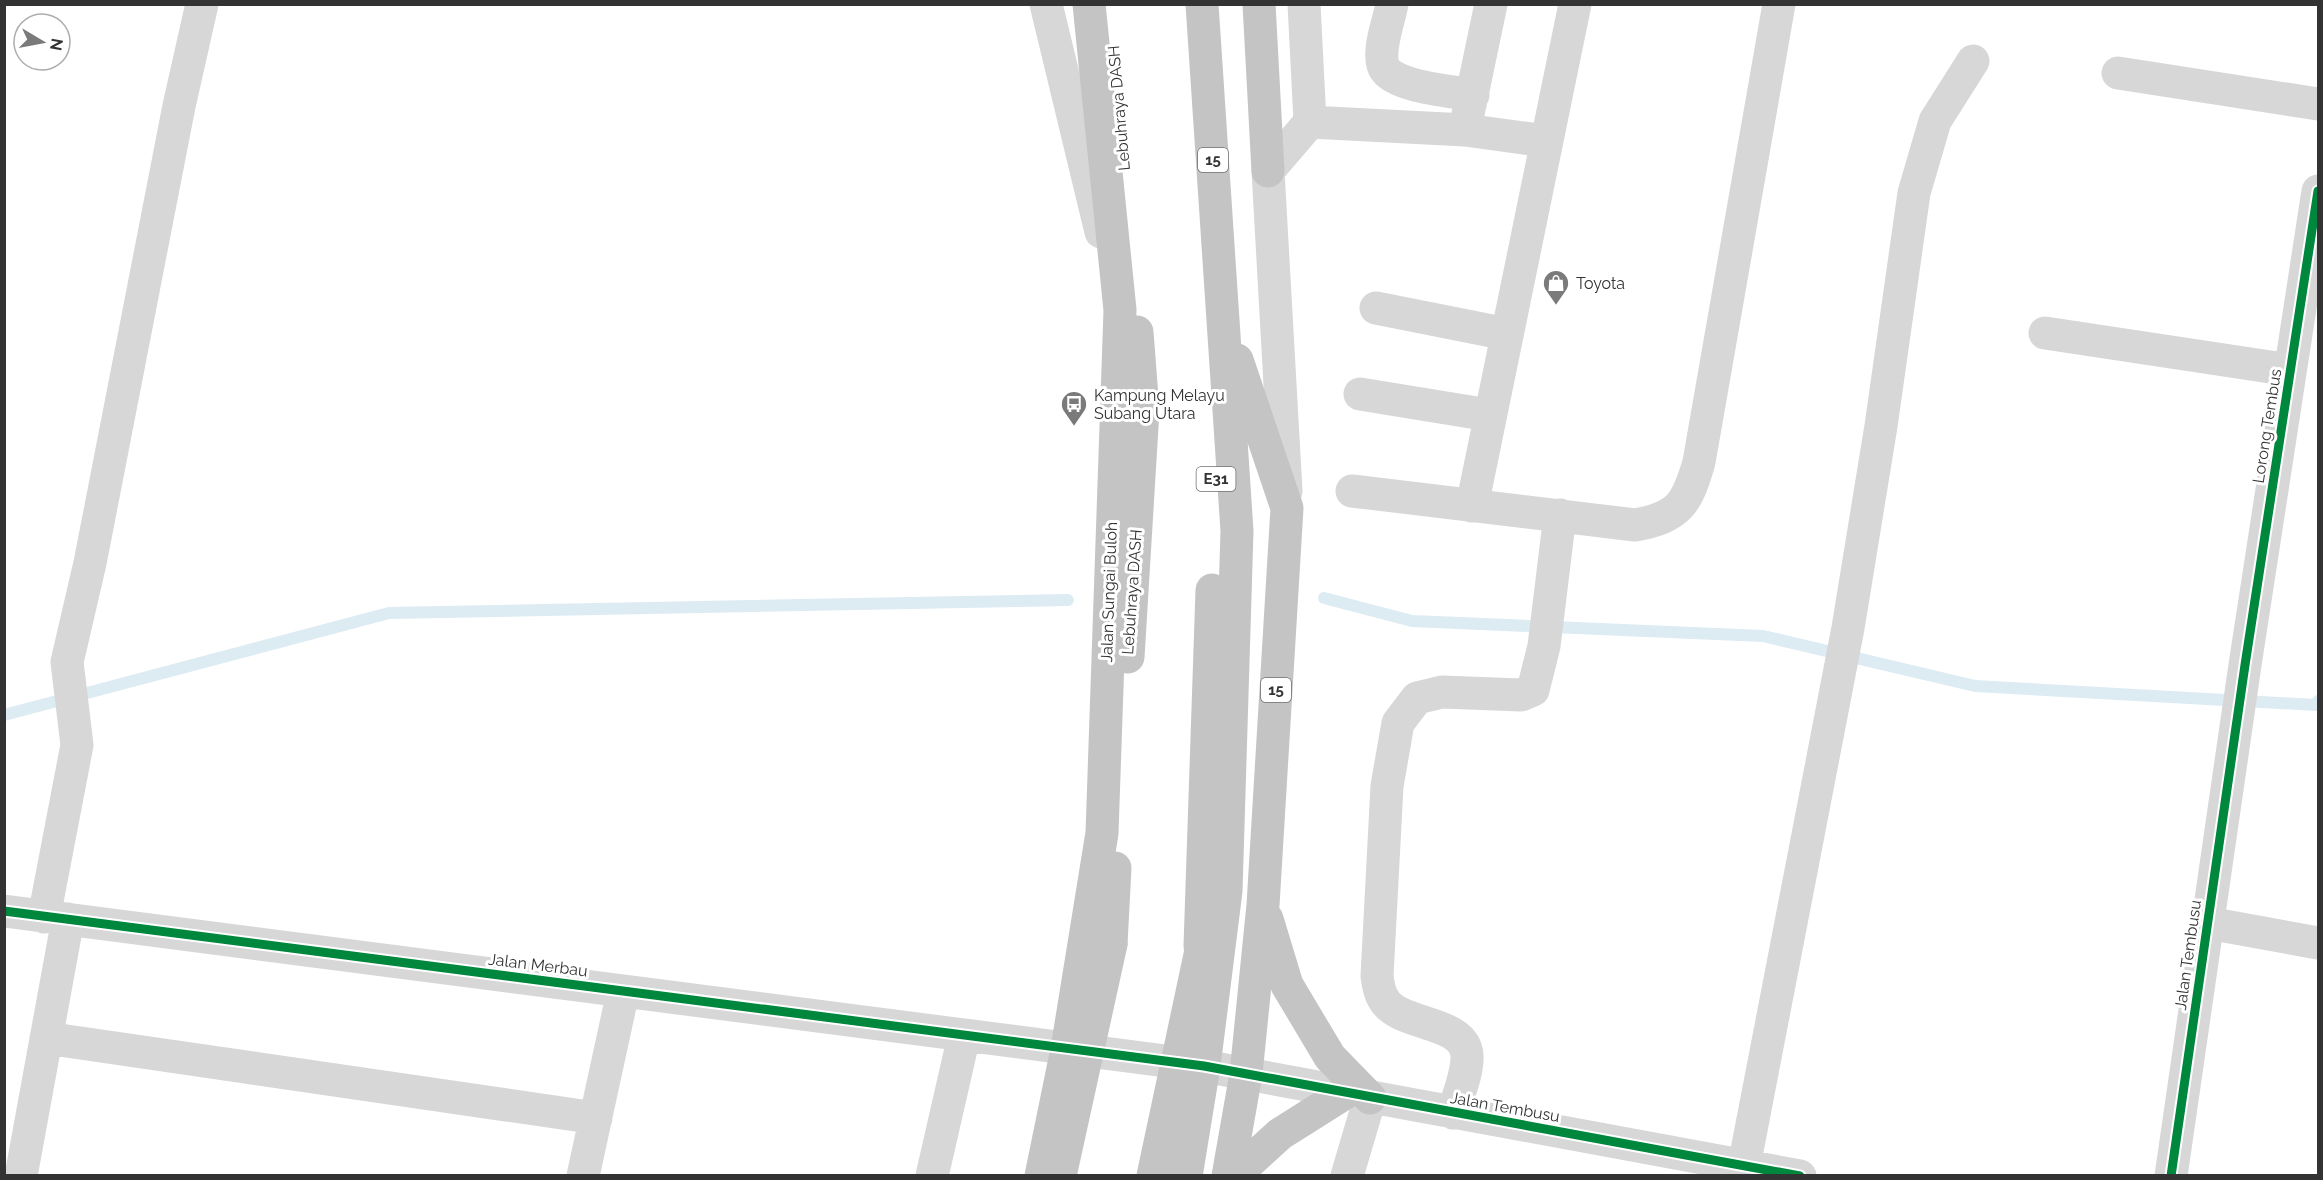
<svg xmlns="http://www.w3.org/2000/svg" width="2323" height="1180" font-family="Raleway,sans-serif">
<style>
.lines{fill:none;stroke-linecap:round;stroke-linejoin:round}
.stream{stroke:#ddebf3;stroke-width:12}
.minor{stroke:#d7d7d7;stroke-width:33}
.highway{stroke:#c4c4c4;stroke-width:33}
.highway-bridge{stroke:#c4c4c4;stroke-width:33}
.cycleway-casing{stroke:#fff;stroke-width:13}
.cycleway{stroke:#00873e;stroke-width:9}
.labels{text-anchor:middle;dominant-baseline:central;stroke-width:6;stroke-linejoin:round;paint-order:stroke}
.shield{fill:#fff;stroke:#707070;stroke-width:1.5}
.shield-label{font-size:15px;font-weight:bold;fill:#333}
.street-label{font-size:16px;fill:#333;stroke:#fff}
.poi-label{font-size:16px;fill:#333;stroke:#fff;text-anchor:start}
</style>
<rect width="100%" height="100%" fill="#fff"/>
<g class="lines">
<path class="stream" d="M1324 598 1412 621 1763 636 1975 686 2316 705 2318 701
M4 715 389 613 1068 600"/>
<path class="minor" d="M1046 4 1101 232
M1392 4C1389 21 1378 48 1383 65 1389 87 1452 91 1473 95
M2118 73 2318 104
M1468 114 1491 4
M1310 122 1465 130 1546 141
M1376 308 1507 334
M2045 333 2290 370
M1360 394 1489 415
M1286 491 1268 171 1310 122 1304 4
M1352 491 1635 525C1679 517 1687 504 1699 462L1779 4
M1472 506 1575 4
M4 911 1204 1066 1800 1176
M44 917 77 745 67 662 90 563 179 106 202 4
M2208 923 2318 943
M46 1038 596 1118
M1453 1113C1458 1095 1468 1073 1467 1055 1464 1019 1397 1027 1383 998 1379 992 1378 983 1377 976L1387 786 1398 723 1417 698 1442 692 1521 695 1533 690 1544 646 1560 515
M1744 1166 1848 628 1881 426 1914 193 1935 121 1973 61
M21 1176 68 919
M583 1176 623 992
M932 1176 964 1036
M1347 1176 1370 1098
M2171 1176 2245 665 2318 191"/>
<path class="highway" d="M1259 4 1268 171
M1128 657 1143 410 1137 332
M1267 919 1287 985 1330 1057 1370 1098
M1111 944 1115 868
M1200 946 1212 590
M1041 1176 1067 1049 1102 833 1120 310 1089 4
M1186 1176 1204 1066 1226 891 1237 531 1202 4
M1228 1176 1246 1074 1263 905 1287 508 1237 360
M1234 1176 1280 1134 1345 1093"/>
<path class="highway-bridge" d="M1060 1176 1111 944
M1153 1176 1200 955"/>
<g class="cycleway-casing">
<path id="cycleway" d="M4 911 1204 1066 1800 1176
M2171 1176 2245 665 2318 191"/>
</g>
<use href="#cycleway" class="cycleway"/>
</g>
<defs>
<g id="shop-pin" transform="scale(1.35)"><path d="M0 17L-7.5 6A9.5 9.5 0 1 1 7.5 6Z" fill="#7a7a7a" stroke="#fff"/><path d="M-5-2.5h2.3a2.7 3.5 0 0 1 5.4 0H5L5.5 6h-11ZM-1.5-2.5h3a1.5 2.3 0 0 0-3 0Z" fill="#fff"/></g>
<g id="bus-pin" transform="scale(1.35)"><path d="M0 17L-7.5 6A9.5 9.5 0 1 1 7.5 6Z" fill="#7a7a7a" stroke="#fff"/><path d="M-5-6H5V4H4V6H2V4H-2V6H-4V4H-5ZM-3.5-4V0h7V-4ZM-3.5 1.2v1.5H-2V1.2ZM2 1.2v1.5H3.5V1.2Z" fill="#fff"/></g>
</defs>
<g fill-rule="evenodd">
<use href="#shop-pin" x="1556" y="283"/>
<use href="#bus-pin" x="1074" y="404"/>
</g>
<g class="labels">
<g class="shield">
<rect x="1198" y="148" width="30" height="24" rx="4.5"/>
<rect x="1196.5" y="467" width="39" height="24" rx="4.5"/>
<rect x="1261" y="678" width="30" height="24" rx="4.5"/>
</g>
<g class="shield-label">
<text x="1213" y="160">15</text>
<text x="1216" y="479">E31</text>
<text x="1276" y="690">15</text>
</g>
<g class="street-label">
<text transform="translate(1119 108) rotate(-95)">Lebuhraya DASH</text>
<text transform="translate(2267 426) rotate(-81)">Lorong Tembus</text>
<text transform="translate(1109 592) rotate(-88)">Jalan Sungai Buloh</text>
<text transform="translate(1132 592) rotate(-86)">Lebuhraya DASH</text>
<text transform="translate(2188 955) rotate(-82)">Jalan Tembusu</text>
<text transform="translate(538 965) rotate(7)">Jalan Merbau</text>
<text transform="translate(1505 1107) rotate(10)">Jalan Tembusu</text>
</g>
<g class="poi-label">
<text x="1576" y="283">Toyota</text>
<text x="1094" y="395">Kampung Melayu<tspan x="1094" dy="18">Subang Utara</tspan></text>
</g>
</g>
<rect width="2323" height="1180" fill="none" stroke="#333333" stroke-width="12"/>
<g transform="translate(42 42) rotate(100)"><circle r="28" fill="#ffffff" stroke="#adadad" stroke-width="1.5"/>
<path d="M0-4.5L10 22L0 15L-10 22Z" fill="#7a7a7a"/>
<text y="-9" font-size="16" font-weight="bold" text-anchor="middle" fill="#333333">N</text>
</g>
</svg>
